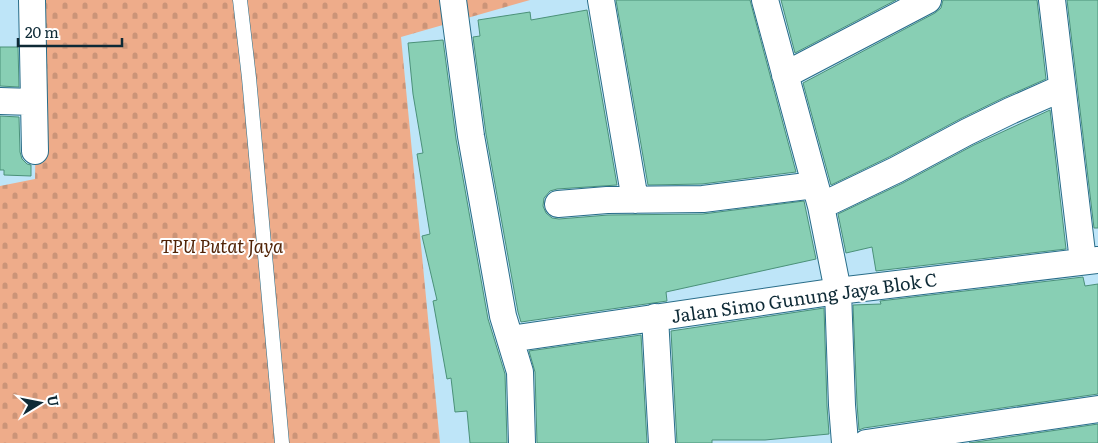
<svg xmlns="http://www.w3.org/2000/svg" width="1098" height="443" font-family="Literata,serif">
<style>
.cemetery{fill:url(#cemetery-stones)}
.building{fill:#88cfb4;stroke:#4b9179}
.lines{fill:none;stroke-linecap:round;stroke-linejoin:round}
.lane-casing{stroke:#296d89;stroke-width:15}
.street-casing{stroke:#296d89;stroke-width:28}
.lane{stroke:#fff;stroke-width:14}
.street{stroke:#fff;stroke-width:26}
.labels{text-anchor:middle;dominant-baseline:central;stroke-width:4;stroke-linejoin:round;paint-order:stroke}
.park-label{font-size:18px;font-style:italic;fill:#512306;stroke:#fff}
.street-label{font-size:18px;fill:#0e2a36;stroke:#fff}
</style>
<defs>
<pattern id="cemetery-stones" width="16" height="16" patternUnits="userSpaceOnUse" patternTransform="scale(1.25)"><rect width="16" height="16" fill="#eeac8a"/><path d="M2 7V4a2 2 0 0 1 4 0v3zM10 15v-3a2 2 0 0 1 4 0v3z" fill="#cb9478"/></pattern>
</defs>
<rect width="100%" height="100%" fill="#bee5f8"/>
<path class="cemetery" d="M38 0H530L401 37 440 443H0V186L35 179Z"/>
<path class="building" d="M616 0H750L751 4 796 172 702 184 648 185Z
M781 0H896L795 53Z
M943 0H1037L1046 79 1003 98 960 119 889 157 831 185 803 83 935 13 941 8Z
M1067 0H1098V228H1094Z
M587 10 617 185 557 189 550 191 544 198 543 206 546 213 552 218 559 219 608 215 703 214 804 201 816 259 666 292 667 301 521 322 518 312 486 134 473 37 480 36 478 20 530 12 531 20Z
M443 40 456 139 488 319 505 374 507 443H470L467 411 455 412 451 378 447 379 433 301 437 300 422 236 430 234 417 154 423 153 413 94 408 43Z
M0 47H18L19 87 0 86Z
M1050 110 1066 249 876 271 872 247 846 253 838 214 903 183 974 145Z
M0 116 19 117 20 152 22 159 27 164 31 165V176L4 175V170H0Z
M1083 277 1085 286 1098 284V394L864 428 859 430 857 404 853 305 881 304 880 301Z
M824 308 827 406 829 434 765 440H712V443H677L671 331Z
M641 335 647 443H537L535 372 529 351Z
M1098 424V443H969Z"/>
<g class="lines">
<g class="lane-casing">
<path id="lane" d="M240 0 249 78 282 443"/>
</g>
<g class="street-casing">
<path id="street" d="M32 0 35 151
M453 0 471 136 503 316 520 372 522 443
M601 0 635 200
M765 0 821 206 838 291 842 405 845 443
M1052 0 1083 261
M785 75 928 0
M0 101 34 102
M558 204 607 200 703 199 815 185
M821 206 896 170 967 132 1010 111 1062 88
M655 317 662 443
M510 339 838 291 1098 260
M866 443 1098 409"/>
</g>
<use href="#lane" class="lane"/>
<use href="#street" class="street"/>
</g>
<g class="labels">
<g class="park-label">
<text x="222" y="245">TPU Putat Jaya</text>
</g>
<g class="street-label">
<text transform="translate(804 297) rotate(-8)">Jalan Simo Gunung Jaya Blok C</text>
</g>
</g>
<g transform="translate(40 403) rotate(80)" stroke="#ffffff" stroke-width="4" paint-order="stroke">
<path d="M0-4L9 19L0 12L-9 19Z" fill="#0e2a36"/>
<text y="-8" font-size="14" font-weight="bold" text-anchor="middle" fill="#0e2a36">U</text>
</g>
<path d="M18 38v8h104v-8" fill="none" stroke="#0e2a36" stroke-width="2.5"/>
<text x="25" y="38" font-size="15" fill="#0e2a36" stroke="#ffffff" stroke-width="4" paint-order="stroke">20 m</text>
</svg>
